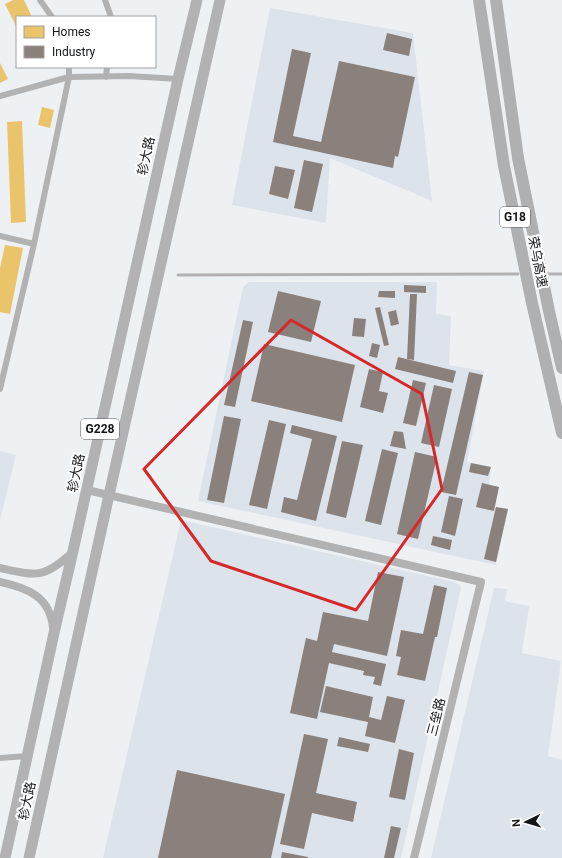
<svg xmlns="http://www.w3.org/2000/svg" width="562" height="858" font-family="Roboto,'Noto Sans SC',sans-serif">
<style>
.built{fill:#dce3eb}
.homes{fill:#e9c46a}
.industry{fill:#8a817c}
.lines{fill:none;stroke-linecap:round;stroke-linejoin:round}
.service{stroke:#b2b2b3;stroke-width:3}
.minor{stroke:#b2b2b3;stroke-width:6}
.tertiary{stroke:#b2b2b3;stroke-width:8}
.trunk{stroke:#b2b2b4;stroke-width:11}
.motorway{stroke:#afb0b1;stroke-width:12}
.marked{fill:none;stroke:#d62828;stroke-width:3;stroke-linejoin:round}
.labels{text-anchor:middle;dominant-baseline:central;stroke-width:4;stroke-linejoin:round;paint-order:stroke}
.shield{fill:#fff;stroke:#5a5b5d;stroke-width:1}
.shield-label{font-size:12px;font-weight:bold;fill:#131517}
.street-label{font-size:13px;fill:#131517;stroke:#fff}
</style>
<rect width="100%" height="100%" fill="#eef1f4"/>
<path class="built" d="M270 8 413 33 432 201 330 158 326 223 232 205Z
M249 282H437L436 314 451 316 449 365 484 371 467 462 491 467 489 485 499 487 494 507 508 509 496 565 198 501 243 287Z
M0 451 16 455 0 520Z
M181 520 454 582 460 585 461 588 401 858H103Z
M494 588 507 589 505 601 529 606 522 653 561 661 548 756 562 760V858H431Z"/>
<path class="homes" d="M13 0H24L32 17H17V28L5 4Z
M0 63 8 79 0 83Z
M42 107 54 110 50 128 38 125Z
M22 121 26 222 11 223 7 122Z
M5 245 23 248 10 314 0 312V268Z"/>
<path class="industry" d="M387 33 412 39 409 56 383 50Z
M292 49 311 53 293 136 321 142 339 61 415 77 398 157 395 156 393 168 273 142Z
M304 160 323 164 312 212 294 208Z
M275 166 295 170 288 199 269 194Z
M404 285 426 286V293L404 292Z
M278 291 321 301 311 342 268 332Z
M379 291H395V298L378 297Z
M410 294H417L414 360 407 359Z
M380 307 389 345 384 346 375 308Z
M396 310 399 324 391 326 388 312Z
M354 318 366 319 364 337 352 336Z
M243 320 253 322 235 407 224 405Z
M372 343 380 345 377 358 369 356Z
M264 344 355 365 342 422 251 401Z
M398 357 456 371 453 383 395 369Z
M369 369 383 372 379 391 388 393 383 413 360 407Z
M469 372 483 375 456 495 441 492Z
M413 380 426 383 416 426 403 423Z
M434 385 452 389 439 447 421 443Z
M224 416 241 419 224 503 207 500Z
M269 420 286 424 267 509 249 505Z
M292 425 337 436 316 521 281 512 284 497 297 500 312 439 290 433Z
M394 431 403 432 406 449 390 446Z
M342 441 363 445 346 518 326 513Z
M382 449 398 453 381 525 365 521Z
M415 452 437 457 418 539 397 534Z
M471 463 491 467 488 476 469 472Z
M482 483 499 487 494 511 476 507Z
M449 496 463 499 455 536 441 532Z
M496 507 508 509 496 562 484 559Z
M433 536 452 540 450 550 431 545Z
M378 572 404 577 387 656 334 644 332 652 386 664 381 686 373 684 375 677 363 675 364 671 329 663 317 719 290 713 306 638 317 641 323 612 368 621Z
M434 585 447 588 437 637H435L425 681 397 675 401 657 396 656 401 630 423 634Z
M326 686 373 697 369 717 381 720 387 696 405 700 395 743 365 736 368 722 320 712Z
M304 734 328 739 316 793 357 802 353 822 312 813 304 849 280 844Z
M339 737 370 744 368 752 337 746Z
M399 749 414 753 405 800 389 797Z
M177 770 285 794 271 858H158Z
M391 826 401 828 394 858H384Z
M282 852 308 857V858H281Z"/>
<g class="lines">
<path class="service" d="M546 274H562
M178 275 518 274"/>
<path class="minor" d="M40 0 52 17
M105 0 111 17
M106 77 107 67
M0 96 69 77 129 76 178 79
M0 236 34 244
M0 389 34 244 69 77V67
M0 758 27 756"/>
<path class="tertiary" d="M87 490 481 582 414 858
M0 568C37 576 43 579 73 552
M0 582C27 588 50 596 53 628"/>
<path class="trunk" d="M5 858 54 633 73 551 178 79 197 0
M29 858 109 495 220 0"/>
<path class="motorway" d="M479 0 504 166 532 303 562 433
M496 0 518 158 549 311 562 368"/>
</g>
<path class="marked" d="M291 320 422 394 442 489 356 610 211 561 144 469Z"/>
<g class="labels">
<g class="shield">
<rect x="500" y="207" width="30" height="20" rx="3"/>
<rect x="81" y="419" width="38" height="20" rx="3"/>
</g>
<g class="shield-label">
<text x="515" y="217">G18</text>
<text x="100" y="429">G228</text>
</g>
<g class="street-label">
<text transform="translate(146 156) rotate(-78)">轸大路</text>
<text transform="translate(538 262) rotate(79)">荣乌高速</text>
<text transform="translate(76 473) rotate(-78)">轸大路</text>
<text transform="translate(436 717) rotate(-76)">三垒路</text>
<text transform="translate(27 801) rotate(-78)">轸大路</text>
</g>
</g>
<rect x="16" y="16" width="140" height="52" fill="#ffffff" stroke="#a1a1a2"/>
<rect x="24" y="26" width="20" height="12" fill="#e9c46a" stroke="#a1a1a2"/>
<text x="52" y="36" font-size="12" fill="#131517">Homes</text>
<rect x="24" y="46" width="20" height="12" fill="#8a817c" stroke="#a1a1a2"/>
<text x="52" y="56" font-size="12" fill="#131517">Industry</text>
<g transform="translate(526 822) rotate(265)" stroke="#ffffff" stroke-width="3" paint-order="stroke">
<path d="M0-3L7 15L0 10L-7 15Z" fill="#131517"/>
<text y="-6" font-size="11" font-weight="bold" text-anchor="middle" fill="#131517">N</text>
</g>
</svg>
